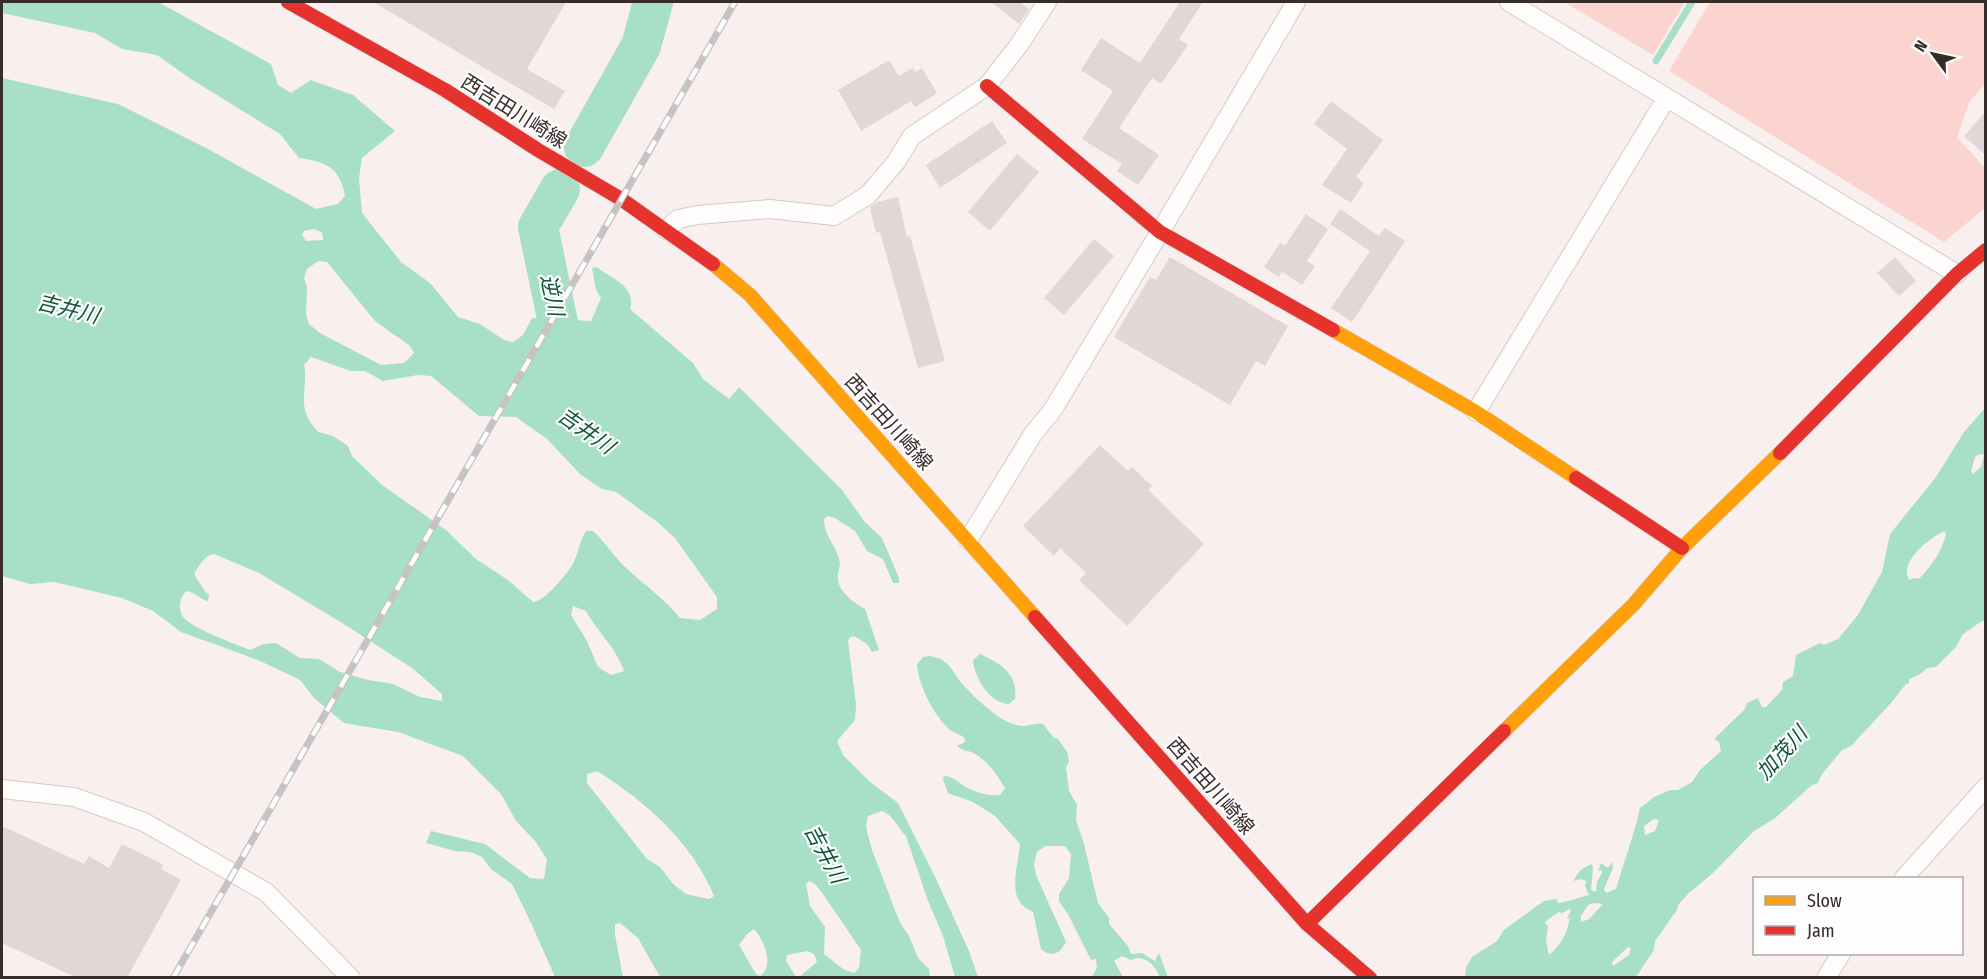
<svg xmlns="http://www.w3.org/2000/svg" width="1987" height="979" font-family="'Fira Sans Condensed','Noto Sans JP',sans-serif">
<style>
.green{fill:#fbd4d0}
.water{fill:#a7e0c6;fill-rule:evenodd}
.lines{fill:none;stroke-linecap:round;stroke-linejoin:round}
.stream{stroke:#a7e0c6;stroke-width:7}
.river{stroke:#a7e0c6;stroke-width:40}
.building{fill:#e1d7d6}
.street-casing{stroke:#d4cac9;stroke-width:20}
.slow-casing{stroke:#d4cac9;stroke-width:15}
.jam-casing{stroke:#d4cac9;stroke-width:15}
.street{stroke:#fefdfc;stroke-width:18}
.slow{stroke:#ff9f0a;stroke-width:14}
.jam{stroke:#e5322d;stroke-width:14}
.rail-casing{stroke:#c5c3c3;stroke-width:7}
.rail{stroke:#fdfdfd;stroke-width:4.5;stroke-dasharray:14;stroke-linecap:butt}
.labels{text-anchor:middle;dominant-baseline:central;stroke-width:4.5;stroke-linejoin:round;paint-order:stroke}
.street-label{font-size:20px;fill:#382c2b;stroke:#fdfdfd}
.water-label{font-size:21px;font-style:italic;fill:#0f543c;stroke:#fdfdfd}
</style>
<rect width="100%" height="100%" fill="#f9efee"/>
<path class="green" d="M1564 2H1685L1653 55Z
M1710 2H1985V84L1970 101 1957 137 1985 168V208L1944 242 1669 71Z"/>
<path class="water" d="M2 2H158L271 64 278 85 291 93 311 80 353 95 395 131 362 158 359 178 362 213 401 262 430 283 458 317 480 324 504 340 513 342 523 335 532 318 591 321 601 298 596 290 592 268 597 267C611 279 637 286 630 309L693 363 703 379 729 399 739 387 842 490 864 521 882 538 899 578V583H893L883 559 867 551 855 531 835 518 827 516 824 519C824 535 835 544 839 559 841 564 839 568 838 573 835 590 853 602 865 609L879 650 872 652 867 644 854 636 850 637 848 641 856 705 855 720 837 741 843 755 869 781 898 803 936 879 969 951 978 977H955L943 936 928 901 906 836C896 826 894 816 882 811L868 816 866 827 872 850 900 923 909 936 918 958 929 969 930 977H799L817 962 814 954 807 951 787 955 786 961 796 977H660L638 938 620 923 615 924V935L623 977H555L532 925 512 884 492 870 482 857 471 852 455 851 426 843 431 831 485 844 530 878 544 879 547 859 535 841 516 821 501 794 463 756 398 732 344 723 314 698 300 680 258 660 181 632 153 611 122 598 54 582 30 584 2 576V78L118 104 208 149 316 209 338 204 345 196C340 167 326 162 299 158L280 134 191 79 157 55 122 49 95 33 2 13ZM314 229 322 232 323 240 306 241 302 235 304 231ZM318 261 327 262 375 321 410 346 414 353 404 363 381 365 320 333 309 324 306 315 307 288 304 278 307 269ZM311 357 351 371H365L383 381 418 375 431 376 479 416 516 417 547 439 581 475 602 489 616 492 656 521 675 538 717 597V609L700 620 680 618C665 599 642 583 624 566 613 555 604 541 593 531H586C579 542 578 556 571 567 564 577 545 601 533 602L508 580 476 559 446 530 382 485 352 456 348 446 333 436 318 432C314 427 309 421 307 416 300 401 308 381 304 365ZM214 554 259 573 347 626 412 668 442 694V701L420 697 393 684 368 680 340 672 319 659 300 658 276 643 264 644 250 650C235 644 194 629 184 618 177 611 180 597 186 591 196 592 199 599 208 601L209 595 204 590 194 574C199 566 204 555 214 554ZM573 606 586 611C599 634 615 646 624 671L611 675 598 667 587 641 571 615ZM597 771C645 801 692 842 714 896L709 899 686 894 673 884 660 867 647 859 587 783V774ZM809 881 815 884 823 894 861 950 859 968 854 973 843 969 824 954 825 927 810 906 806 884ZM754 929C764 940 775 966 760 976L756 974 739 945 747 934Z
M1985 408V621H1982L1963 634 1956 647 1936 667 1927 668 1919 675 1909 679V683L1905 685 1891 703 1851 746 1842 750 1822 774 1818 783 1812 785 1774 819 1754 831 1714 872 1689 893 1678 905 1677 910 1655 941 1654 950 1636 977H1465L1466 968 1472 957 1497 941 1504 930 1544 901 1556 899 1558 903C1570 902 1578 897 1589 895L1585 886 1586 881 1581 879 1574 881C1577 872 1583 867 1592 864L1593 868 1591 890 1596 892 1597 882 1602 873 1601 870 1598 871 1601 863 1608 868 1612 862 1613 868 1604 889 1606 893 1616 889C1624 861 1634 836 1640 808L1654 797 1670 790H1678L1692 782 1700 770 1721 751 1719 742 1714 739 1745 709 1747 703 1758 698 1762 707H1766L1782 690 1783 682 1793 676 1796 655 1820 643 1824 645 1838 639 1858 615 1882 572 1890 534 1936 477 1964 432ZM1979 454 1984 455 1981 467 1973 474 1971 472 1975 457ZM1944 531 1946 534C1942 552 1931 566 1919 579L1914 578 1909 580C1899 561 1929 539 1944 531ZM1654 819 1659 820 1655 831 1645 835 1644 826ZM1594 903 1603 904 1589 919 1581 922V916L1588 905ZM1569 909 1571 910 1567 919 1570 918C1567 933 1561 945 1549 955L1546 941 1548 926 1545 923 1546 921 1560 911 1561 914ZM1628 947 1631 948 1629 955 1613 966 1612 962Z
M980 654C1001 664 1018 673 1015 699L1009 704C990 704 974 677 973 660Z
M930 656C953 660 952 675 967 689 978 701 1000 721 1016 725 1025 728 1034 723 1043 724L1054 738 1058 739 1067 752 1069 761 1066 767 1069 791 1077 805 1076 820 1084 844 1098 903 1109 918V924L1128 946 1131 954 1142 953 1155 961 1159 953 1168 977H1160C1155 966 1145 953 1131 960L1122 956 1114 961 1123 977H1092L1097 967 1096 959 1091 960 1069 916 1059 901V894L1069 878 1070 867 1071 854 1065 846H1045L1037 852 1034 864 1036 875 1066 942C1060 954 1052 958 1041 949L1033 912C1029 910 1023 907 1021 903 1009 890 1019 861 1020 844L995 816 973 802 948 793 943 779 944 776C954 776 958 783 966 787 977 793 988 796 1000 795L1005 788C998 776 988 761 975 754 969 750 962 751 957 746L965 742 964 737C959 734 952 732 948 728 933 714 918 684 917 664L923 657Z"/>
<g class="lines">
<path class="stream" d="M1656 61 1692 2"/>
<path class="river" d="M584 147 641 46 653 2
M557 375 561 337 538 227 560 189"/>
</g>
<path class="building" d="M373 2H566L527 69 565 91 554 109Z
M991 2H1020L1029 9 1019 24Z
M1180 2H1203L1179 39 1188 45 1161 84 1152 78 1119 128 1159 155 1138 185 1117 171 1122 164 1082 139 1113 91 1081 70 1101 38 1140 63Z
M889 60 899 76 913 68 915 72 922 68 937 93 915 107 911 101 861 131 838 90Z
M1331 101 1383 140 1356 177 1364 183 1351 203 1322 185 1347 149 1314 124Z
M1986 111V156L1964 136Z
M992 121 1007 143 940 188 926 165Z
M1017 154 1039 172 990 231 968 212Z
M898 197 907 237 910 236 945 361 918 368 880 232 876 233 870 207 877 202Z
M1340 209 1379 236 1385 228 1405 241 1352 322 1331 308 1370 251 1330 224Z
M1306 214 1328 229 1307 261 1315 266 1302 285 1282 272 1279 277 1264 267 1280 243 1285 246Z
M1094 239 1114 256 1064 315 1044 298Z
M1170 257 1288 326 1265 366 1256 361 1230 405 1114 337 1150 277 1156 280Z
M1895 257 1916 281 1899 296 1877 273Z
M1100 445 1128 471 1132 467 1152 486 1148 490 1204 544 1127 626 1079 580 1086 573 1060 548 1054 556 1023 526Z
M2 826 84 864 89 856 109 868 122 844 164 865 161 869 181 880 127 978H77L2 943Z"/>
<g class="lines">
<g class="street-casing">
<path id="street" d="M1509 2 1957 274
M666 230 678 219 697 215 770 209 834 216 868 195 896 162 912 136 987 86 1019 45 1047 2
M1476 412 1666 99
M968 540 1033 434 1052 411 1160 232 1296 2
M2 789 74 797 144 822 266 892 351 978
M1904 878 1986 787
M1826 978 1841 954"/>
</g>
<g class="slow-casing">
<path id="slow" d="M713 264 750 295 1035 617
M1333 330 1476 412 1576 478
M1504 731 1633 605 1682 548 1780 453"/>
</g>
<g class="jam-casing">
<path id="jam" d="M288 2 445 90 538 150 621 199 713 264
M987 86 1160 232 1333 330
M1780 453 1957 274 1986 250
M1576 478 1682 548
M1035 617 1307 924 1370 978
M1307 924 1504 731"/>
</g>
<use href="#street" class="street"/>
<use href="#slow" class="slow"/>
<use href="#jam" class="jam"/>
<g class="rail-casing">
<path id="rail" d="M173 978 735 2"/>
</g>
<use href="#rail" class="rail"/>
</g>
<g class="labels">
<g class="street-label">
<text transform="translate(514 111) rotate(32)">西吉田川崎線</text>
<text transform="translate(889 422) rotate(48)">西吉田川崎線</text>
<text transform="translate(1211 786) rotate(49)">西吉田川崎線</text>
</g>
<g class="water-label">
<text transform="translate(552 295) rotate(78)">逆川</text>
<text transform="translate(68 309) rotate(14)">吉井川</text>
<text transform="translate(586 431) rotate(35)">吉井川</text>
<text transform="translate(1782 753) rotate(-48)">加茂川</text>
<text transform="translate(825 854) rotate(62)">吉井川</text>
</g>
</g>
<rect width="1987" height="979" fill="none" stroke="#382c2b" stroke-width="6"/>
<rect x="1753" y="877" width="210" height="78" fill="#fdfdfd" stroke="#aea9a9" stroke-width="1.5"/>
<rect x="1765" y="896" width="30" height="9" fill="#ff9f0a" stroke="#aea9a9" stroke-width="1.5"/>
<text x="1807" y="907" font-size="18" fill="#382c2b">Slow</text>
<rect x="1765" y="926" width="30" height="9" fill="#e5322d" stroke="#aea9a9" stroke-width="1.5"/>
<text x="1807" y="937" font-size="18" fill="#382c2b">Jam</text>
<g transform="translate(1933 54) rotate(303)" stroke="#fdfdfd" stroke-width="4.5" paint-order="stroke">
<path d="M0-4.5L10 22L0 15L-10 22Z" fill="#382c2b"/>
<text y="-9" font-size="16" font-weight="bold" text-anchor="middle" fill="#382c2b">N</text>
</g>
</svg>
